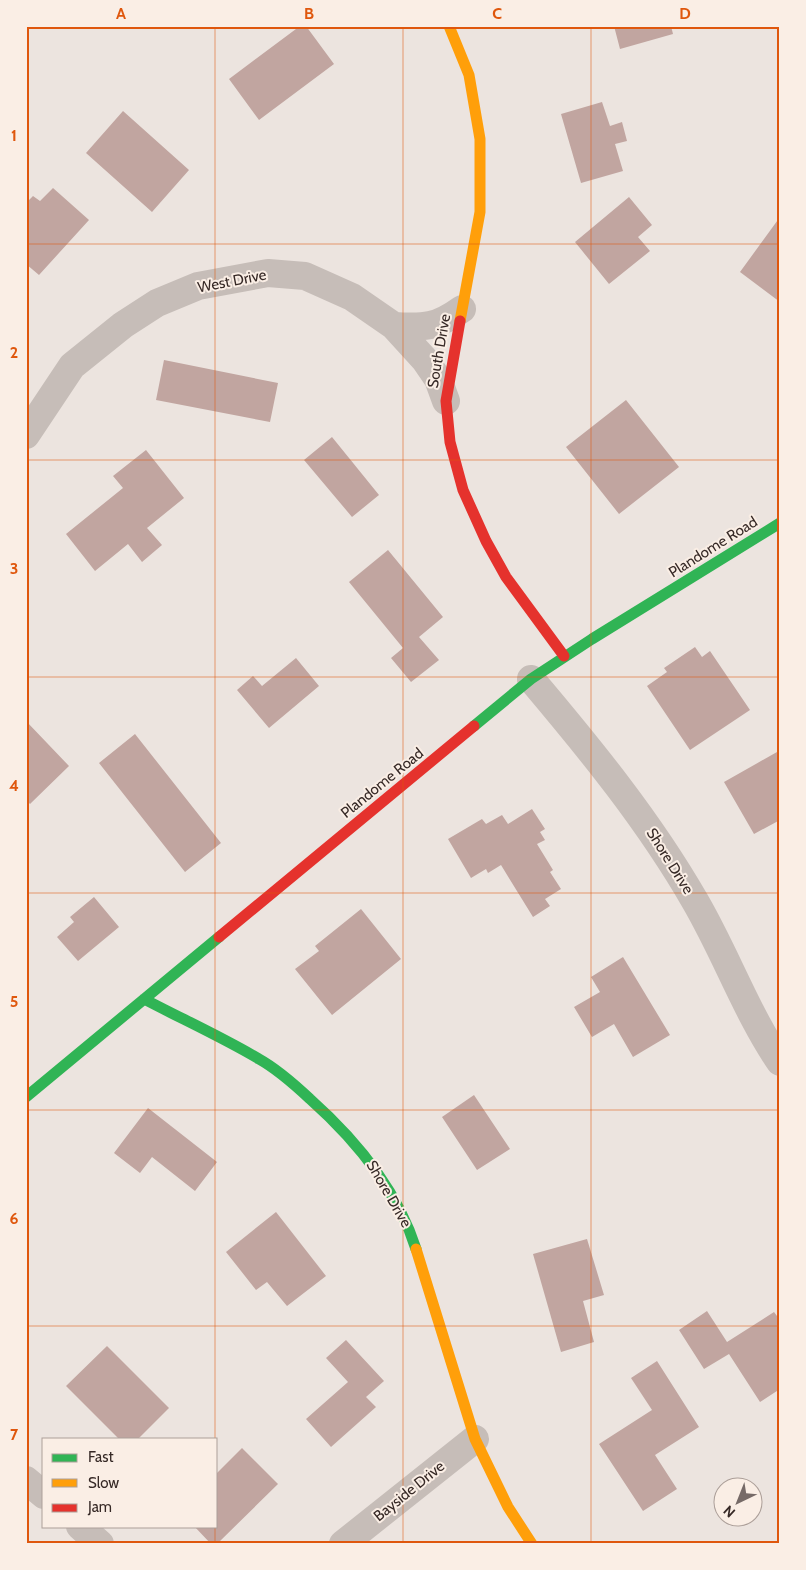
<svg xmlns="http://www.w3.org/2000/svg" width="806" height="1570" font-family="Cabin,sans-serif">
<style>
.building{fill:#c1a5a0}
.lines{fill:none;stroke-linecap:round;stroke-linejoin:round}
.street{stroke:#c6bdb8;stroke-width:28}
.fast{stroke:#30b455;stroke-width:11}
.slow{stroke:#ff9f0a;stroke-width:11}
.jam{stroke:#e5322d;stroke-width:11}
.grid{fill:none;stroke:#df570d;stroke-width:1;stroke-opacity:0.55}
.labels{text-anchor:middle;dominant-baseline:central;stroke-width:4;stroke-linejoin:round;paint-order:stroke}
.street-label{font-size:15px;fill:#362926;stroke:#faeee5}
.neatline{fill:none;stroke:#df570d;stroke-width:2}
.grid-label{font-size:16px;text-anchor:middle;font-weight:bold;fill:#df570d}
</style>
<rect width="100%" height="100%" fill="#ece4df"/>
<path class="building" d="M300 26H306L334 64 259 120 229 79Z
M614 26H671L673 34 620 49Z
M602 102 610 126 622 122 627 141 615 144 623 171 581 183 561 114Z
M123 111 189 170 152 212 86 153Z
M53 188 89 220 39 275 26 264V203L33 196 40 201Z
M629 197 652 225 638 237 650 251 609 284 575 242Z
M780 217V302L740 272Z
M164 360 278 383 270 422 156 400Z
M626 400 679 467 619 514 566 447Z
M332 437 379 495 352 517 304 460Z
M146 450 184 498 147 528 162 545 142 562 128 544 95 571 66 534 123 488 113 476Z
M388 550 443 617 419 637 439 660 411 682 391 658 403 648 349 582Z
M695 647 702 657 710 651 750 710 690 750 647 686 667 672 664 668Z
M296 658 319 686 269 728 237 690 253 676 262 686Z
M26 721 69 766 30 804 26 800Z
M135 734 221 843 185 872 99 763Z
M777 752 780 758V820L754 834 724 782Z
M532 809 545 829 540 832 545 840 537 844 553 870 550 872 561 889 545 899 550 906 533 917 501 865 488 873 486 869 471 878 448 839 482 819 486 824 502 815 508 824Z
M94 897 119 927 78 961 57 937 74 922 70 917Z
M361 909 401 959 332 1015 295 969 319 951 315 946Z
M623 957 670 1035 633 1057 614 1024 592 1037 574 1007 600 992 591 977Z
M474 1095 510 1149 477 1170 442 1117Z
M148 1108 217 1162 195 1191 152 1157 140 1173 114 1153Z
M276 1212 326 1276 287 1306 267 1282 256 1290 226 1252Z
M587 1239 604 1295 583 1301 594 1342 561 1352 533 1254Z
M707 1311 727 1342 774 1312 780 1320V1389L760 1402 729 1354 704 1369 679 1330Z
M346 1340 384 1381 366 1397 376 1407 331 1447 306 1419 348 1382 326 1358Z
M107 1346 169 1408 138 1439H119L66 1386Z
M657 1361 699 1427 655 1455 677 1489 643 1511 599 1444 652 1410 631 1378Z
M242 1448 278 1484 217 1544H211L194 1526H216V1474Z"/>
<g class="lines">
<path class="street" d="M394 326C425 328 437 327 462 309
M26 435 72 366 123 325 157 303 198 286 268 273 305 276 352 297 394 326 425 360 438 379 446 401
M531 679C591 750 649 821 695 901 726 954 746 1012 780 1062
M26 1480 44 1495
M80 1526 100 1544
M343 1544 475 1439"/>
<path class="fast" d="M474 726 531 679 592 639 780 523
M144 999C182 1019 222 1037 259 1059 277 1069 294 1084 310 1099 356 1140 397 1189 416 1249
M26 1097 219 937"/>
<path class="slow" d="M449 26 469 75 480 139V212L460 321
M416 1249 475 1439 508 1507 532 1544"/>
<path class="jam" d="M460 321 446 401 450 442 463 490 486 541 506 577 564 656
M219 937 474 726"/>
</g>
<path class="grid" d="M215 26V1439M403 26V1544M591 26V1544M26 244H780M26 460H780M26 677H780M26 893H780M26 1110H780M26 1326H780M215 1526V1544"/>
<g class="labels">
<g class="street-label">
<text transform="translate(232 281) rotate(-11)">West Drive</text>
<text transform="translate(439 351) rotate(-80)">South Drive</text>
<text transform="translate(713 547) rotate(-32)">Plandome Road</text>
<text transform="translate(382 783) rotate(-39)">Plandome Road</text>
<text transform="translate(670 861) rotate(58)">Shore Drive</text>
<text transform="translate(389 1194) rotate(60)">Shore Drive</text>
<text transform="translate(409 1491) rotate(-39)">Bayside Drive</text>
</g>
</g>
<rect width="806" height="1570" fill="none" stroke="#faeee5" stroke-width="55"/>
<rect x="42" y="1438" width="175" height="90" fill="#faeee5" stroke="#ac9f99"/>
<rect x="52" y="1454" width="25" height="8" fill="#30b455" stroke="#ac9f99"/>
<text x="88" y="1462" font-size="15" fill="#362926">Fast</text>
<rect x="52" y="1479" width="25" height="8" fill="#ff9f0a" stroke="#ac9f99"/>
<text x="88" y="1488" font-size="15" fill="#362926">Slow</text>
<rect x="52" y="1504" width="25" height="8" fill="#e5322d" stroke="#ac9f99"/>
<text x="88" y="1512" font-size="15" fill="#362926">Jam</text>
<g transform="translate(738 1502) rotate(223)"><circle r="24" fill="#faeee5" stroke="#ac9f99"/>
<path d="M0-4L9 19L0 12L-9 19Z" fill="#766a67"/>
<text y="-8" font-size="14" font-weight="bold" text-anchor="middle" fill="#362926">N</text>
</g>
<rect x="28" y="28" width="750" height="1514" class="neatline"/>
<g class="grid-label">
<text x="121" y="19">A</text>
<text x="309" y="19">B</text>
<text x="497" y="19">C</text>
<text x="685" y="19">D</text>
<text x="14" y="141">1</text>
<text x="14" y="358">2</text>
<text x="14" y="574">3</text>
<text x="14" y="791">4</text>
<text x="14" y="1007">5</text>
<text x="14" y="1224">6</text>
<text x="14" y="1440">7</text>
</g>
</svg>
